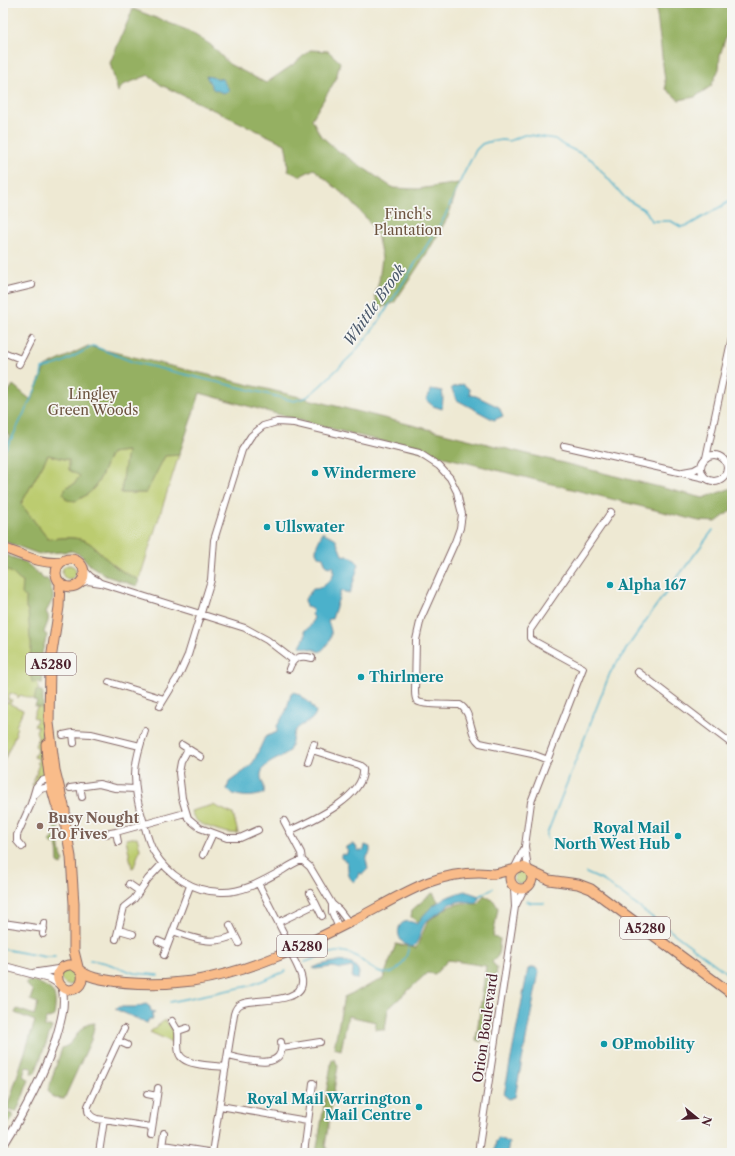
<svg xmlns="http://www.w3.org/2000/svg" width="735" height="1156" font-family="'Libre Caslon Text',serif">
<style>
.green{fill:#bccc6f;stroke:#83764d}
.forest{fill:#95b062;stroke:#706846}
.water{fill:#4cb1cb;stroke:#4b687b}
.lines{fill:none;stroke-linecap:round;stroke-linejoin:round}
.stream{stroke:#4cb1cb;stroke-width:1.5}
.minor-casing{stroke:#836666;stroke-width:8}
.tertiary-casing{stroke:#836666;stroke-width:9}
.primary-casing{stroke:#836666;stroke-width:11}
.minor{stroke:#fff;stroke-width:6}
.tertiary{stroke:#fff;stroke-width:7}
.primary{stroke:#f9bc8a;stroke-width:9}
.culture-dot{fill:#0f9aa8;stroke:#f6f6f2;stroke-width:1.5}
.education-dot{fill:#8d6e63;stroke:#f6f6f2;stroke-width:1.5}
.labels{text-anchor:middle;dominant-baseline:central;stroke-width:3.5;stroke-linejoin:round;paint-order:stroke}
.shield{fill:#f6f6f2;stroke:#7e6067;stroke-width:1}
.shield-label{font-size:13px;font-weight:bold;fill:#4a1f2b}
.park-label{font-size:14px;fill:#6c533f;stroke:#f6f6f2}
.culture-label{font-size:14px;font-weight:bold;fill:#0d838f;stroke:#f6f6f2;text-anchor:start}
.education-label{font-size:14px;font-weight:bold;fill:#785e54;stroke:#f6f6f2;text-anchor:start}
.street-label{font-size:14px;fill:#4a1f2b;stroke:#f6f6f2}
.water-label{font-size:15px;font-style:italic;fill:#4b596b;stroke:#f6f6f2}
</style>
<rect width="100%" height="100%" fill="#f6f6f2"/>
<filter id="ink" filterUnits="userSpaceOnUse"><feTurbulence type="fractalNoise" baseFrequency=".025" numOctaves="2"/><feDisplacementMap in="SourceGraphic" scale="8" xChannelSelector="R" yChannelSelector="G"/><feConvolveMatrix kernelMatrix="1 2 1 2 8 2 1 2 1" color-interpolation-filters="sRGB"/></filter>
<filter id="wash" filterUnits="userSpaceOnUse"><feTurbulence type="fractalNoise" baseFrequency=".012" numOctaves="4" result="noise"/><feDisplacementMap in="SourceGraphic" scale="16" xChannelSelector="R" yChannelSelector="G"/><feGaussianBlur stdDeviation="0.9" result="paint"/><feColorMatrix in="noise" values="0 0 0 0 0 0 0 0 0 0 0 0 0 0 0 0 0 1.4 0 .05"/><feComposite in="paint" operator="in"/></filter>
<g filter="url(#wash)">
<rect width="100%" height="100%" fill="#eee9d3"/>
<path class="green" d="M128 451 121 493H146L165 455H179L139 580C132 576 124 573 118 568 108 561 101 553 92 545 80 535 62 538 48 539L21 504 48 455 69 460 80 476 74 484 66 487 76 501C81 498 89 494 92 490 101 481 105 465 111 453Z
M3 560 31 570 39 701 20 695 18 698V696L10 693 8 699 12 700 10 704 23 710 16 726 17 727 15 732 16 733 3 763V701L8 703 9 701 3 698Z
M62 572a7 7 0 1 1 14 0a7 7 0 1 1-14 0Z
M37 707 43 708 42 739 44 772C42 777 37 779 34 786L32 785 37 772H36L39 764 37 763 39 759 34 757 38 748 35 746 38 737 36 731 38 727 34 726 37 719 33 717Z
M213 805 233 814 238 833C229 835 207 827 198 822 195 819 192 815 191 811Z
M137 837 140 849 134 867 132 868 126 839Z
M514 877a7 7 0 1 1 14 0a7 7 0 1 1-14 0Z
M61 977a8 8 0 1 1 16 0a8 8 0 1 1-16 0Z
M165 1020 172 1029 174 1043 150 1032Z"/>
<path class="forest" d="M654 3H732V18L720 55 719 69 711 86 695 97 679 100 666 89 656 7Z
M133 9 187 30 211 45 229 64 266 83 294 64 310 50 328 51 340 62 336 79 312 119 320 135 337 150 393 188 418 189 459 183 448 217 429 250 394 303 379 308 375 296 379 281 382 258 377 234 366 218 351 201 314 169 300 176 288 171 287 153 285 144 161 85 149 75 123 85 118 92 110 63Z
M88 346 300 397 703 498 732 488V510L716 522 699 521 321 426 200 393 179 455 165 456 146 493H121L127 451 111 453C105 465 101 481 92 490 89 494 81 498 76 501L67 500 63 494 66 487 74 484 80 476 69 470V460L48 455 21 504 48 539C62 538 80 535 92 545 101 553 108 561 117 568 124 573 132 576 139 580L137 586 106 576 90 565 81 555 72 551 39 554 3 541V448L10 436 3 430V400L13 385 31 400 45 367Z
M3 554 25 562 42 577 43 579H47L49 581 53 594V599L46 612C52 619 45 626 44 633L47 635 40 660V663L43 665V672L41 673 40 676H43L42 684 37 680 35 683 32 682C31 676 30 671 30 665 29 656 33 646 30 638L28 611 26 608V598L22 594 23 582C18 580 16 576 12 573 9 571 6 570 3 568Z
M36 691H42L43 694V708L35 706 37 702 34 701Z
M54 819 59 829 58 839 60 842C59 847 61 857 64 861L61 865 58 863 57 845 49 842 56 835 53 820Z
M433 893 438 901 418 922 411 917 412 910 427 897Z
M484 895 494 901 498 908 493 937 500 939 498 956 492 962 497 968 489 1028 485 1029 481 1042 476 1040 486 966 448 960 435 974 427 973 388 1009 385 1030 375 1029 376 1022 348 1016 341 1050 334 1048 344 997 383 979 396 944 416 948 428 921 450 906 463 903 478 904Z
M33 981C56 989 57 994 54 1016L46 1019 44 1027 49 1026 52 1027 35 1073H31L32 1068 26 1067 23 1076 29 1080C24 1091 22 1102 16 1112L12 1110 6 1111 35 1021 15 1013 17 1009 34 1015 38 1003 30 1000 33 991 27 985V982Z
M95 1023 91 1040 64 1099 53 1098 48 1090 62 1048C78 1043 76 1024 95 1023Z
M332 1059 335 1060 338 1066 325 1146 330 1153H316Z
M3 1113H8L13 1114V1118L3 1131Z"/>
<path class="water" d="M206 76 222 79 230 91 223 93 213 89Z
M463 384 469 389 470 395 476 396 499 407 503 416 494 420 457 400 451 388Z
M432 389 442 391 443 398 442 409 433 406 426 400Z
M322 532 335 538 342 555 352 557 359 564 350 593 341 591 332 619H329L328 621C329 624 330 627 331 631 332 640 327 646 320 652 313 648 307 649 300 646 302 641 308 635 304 630 311 629 312 622 314 617L312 615 313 610 306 606 305 599 313 589C322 590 338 577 333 566H332L330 567 326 566 323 557 318 556 316 552C316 542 321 540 322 532Z
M294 692 301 695 302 698 310 703 316 712C313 723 303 722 296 730 290 737 294 747 287 753 280 759 266 762 262 771 258 779 266 785 264 793 256 798 232 798 227 789L229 782 247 769 254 761 265 737 277 732V726L286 711 291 694Z
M352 844 355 845 358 850 361 851 364 850 365 845 370 847V852L366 859 368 869 363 874 359 873 357 879 354 882C346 876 349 870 347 862L341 858V855L342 854 346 855 348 850 345 848Z
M465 891 479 896 477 903 462 901 449 904C444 913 433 914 426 922 420 929 421 939 413 947 392 945 394 912 417 924 430 905 443 897 465 891Z
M338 961C346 962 357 963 359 973L358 979H356L352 978 353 969 352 967 342 969 332 967 315 969 313 968 320 965Z
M535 967 539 972 515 1097 509 1099 504 1095 528 969Z
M146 1004 150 1007 151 1011 155 1012 152 1014 153 1019H149L147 1023 115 1009 117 1007H135Z
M500 1138 509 1143 507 1153H494L496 1141Z"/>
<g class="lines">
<path class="stream" d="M3 453 13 436 41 378 42 369 61 363 93 346 133 362 267 394 294 401 307 397 321 385 354 353 377 324 444 218 463 175 476 150 482 144 488 142 502 140 509 141 524 135H529L555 139 563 145 580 153 592 160 625 198 646 211 652 221H671L681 227 689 225 732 200
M547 838V834L610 673 653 610 713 530
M586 873 604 881 732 977
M479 896 493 888
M527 901 531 903H544
M3 949 46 957H55
M90 960 106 963 134 973 158 975
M305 962C317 958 331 950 344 952 356 953 361 961 370 967 392 982 404 968 409 947
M170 1002 249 986 286 971"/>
</g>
</g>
<g filter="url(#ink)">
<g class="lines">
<g class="minor-casing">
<path id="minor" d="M3 292 32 285
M3 352 21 359
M19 364 31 340
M564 446 705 478
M701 468a13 13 0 1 1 26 0a13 13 0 1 1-26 0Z
M706 458 732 337
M683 472 694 470 701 466
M83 569 91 577 98 581
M78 584 88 581 101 583 245 628 267 640 293 660
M289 669C293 657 300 655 312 658
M638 672 732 744
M109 682 164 699
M160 706 179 675 188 655 211 580 214 540 242 450 251 436 263 426 277 422 294 423 419 453 439 466 450 478 457 492 459 502 462 514 460 528 455 542 421 618 416 640 415 691C415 694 415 698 417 701 423 706 452 704 460 705 473 713 468 734 480 743L532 754 548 760
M145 731C140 745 135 760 135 775 135 791 138 805 143 820 146 831 148 842 154 852 168 875 193 892 221 892 244 893 264 880 283 870 289 866 296 862 302 860L310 867 332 904 339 910 349 923
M73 733 91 734 140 746
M63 735 73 733 74 743
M182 745 201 757
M188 749 181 762 179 773 182 798 188 818 200 828 227 838H240L258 830
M308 762 314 744
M80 786 82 797
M70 788 99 784 115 788 135 789
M35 795 41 789 55 785
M284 821 301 853 302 860
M289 831C311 821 366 797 363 768L359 765 312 750
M105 834 116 832
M118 842 116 832 185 813
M22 847 17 841V835L31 804 36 787 41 781 52 778
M203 855 213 833
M514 869 525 847
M528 870 525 846 531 802 583 668 532 640 530 638V630L611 512
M258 883 285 936
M129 884 139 891
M310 893 316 904
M332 904V912L339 928
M516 905 524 889
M279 922 316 904 322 916
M3 923 44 929
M230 925 239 943
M119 930 133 934
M173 931C194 939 213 946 235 935
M43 934 44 923
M116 939 124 907 134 899 148 879 162 864
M158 941 167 945
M164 955 190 886
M172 1021 178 1031 187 1028
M124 1029 118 1041 127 1045
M178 1031C179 1038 177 1046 179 1053 182 1066 215 1066 226 1067
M118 1041 88 1106C87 1113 90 1117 97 1119L151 1127
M282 1048 320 1042
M228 1056C244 1059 286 1073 281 1042
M147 1094 157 1096 158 1088
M220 1106 307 1121
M151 1135 157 1096
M163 1145 214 1153
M99 1153 104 1120
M161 1153 164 1133
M212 1153 234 1014C235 1010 237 1006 241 1004 253 998 305 1005 302 980 301 971 294 960 290 952
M304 1153 313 1083
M478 1153 515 907 514 888"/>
</g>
<g class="tertiary-casing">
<path id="tertiary" d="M3 966 51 979 59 984
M35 973 61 969
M3 1146C25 1111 43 1077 56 1038 61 1021 66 1005 62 987"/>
</g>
<g class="primary-casing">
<path id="primary" d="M3 548C22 554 41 565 61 562
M56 573a14 14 0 1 1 28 0a14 14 0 1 1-28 0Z
M60 582 59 607 50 666 49 723 55 770 65 810 66 829 71 857 74 904V951L78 967
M46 744C47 768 51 794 61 817
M510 878a11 11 0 1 1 22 0a11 11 0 1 1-22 0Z
M530 871 549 880 578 884 591 889 732 994
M81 971C85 982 79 990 68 990 55 986 53 967 69 965 75 964 77 968 81 971 86 975 95 978 101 979 131 985 161 985 192 981 250 972 304 946 356 919 380 907 403 892 429 882 445 876 462 873 479 873 484 873 489 874 494 874 500 873 506 871 512 870"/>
</g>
<use href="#minor" class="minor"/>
<use href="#tertiary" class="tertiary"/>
<use href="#primary" class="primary"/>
</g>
</g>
<g class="culture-dot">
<circle cx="315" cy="473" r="4"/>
<circle cx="267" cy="527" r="4"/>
<circle cx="610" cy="585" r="4"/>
<circle cx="361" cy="677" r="4"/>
<circle cx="678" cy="836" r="4"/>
<circle cx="604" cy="1044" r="4"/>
<circle cx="419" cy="1107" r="4"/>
</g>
<circle class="education-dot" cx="40" cy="826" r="4"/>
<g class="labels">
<g class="shield">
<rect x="26" y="653" width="50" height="22" rx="3"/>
<rect x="620" y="917" width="50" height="22" rx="3"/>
<rect x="277" y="935" width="50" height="22" rx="3"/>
</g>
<g class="shield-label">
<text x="51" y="664">A5280</text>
<text x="645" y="928">A5280</text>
<text x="302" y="946">A5280</text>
</g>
<g class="park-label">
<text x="408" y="214">Finch's<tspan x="408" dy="16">Plantation</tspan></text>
<text x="93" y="394">Lingley<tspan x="93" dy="16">Green Woods</tspan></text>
</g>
<g class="culture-label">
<text x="323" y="473">Windermere</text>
<text x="275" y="527">Ullswater</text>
<text x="618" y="585">Alpha 167</text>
<text x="369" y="677">Thirlmere</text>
<text x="670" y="828" text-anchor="end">Royal Mail<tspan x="670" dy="16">North West Hub</tspan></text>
<text x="612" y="1044">OPmobility</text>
<text x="411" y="1099" text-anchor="end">Royal Mail Warrington<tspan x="411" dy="16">Mail Centre</tspan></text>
</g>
<g class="education-label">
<text x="48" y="818">Busy Nought<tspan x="48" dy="16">To Fives</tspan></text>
</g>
<g class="street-label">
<text transform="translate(485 1028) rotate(-82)">Orion Boulevard</text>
</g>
<g class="water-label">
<text transform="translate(374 305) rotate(-55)">Whittle Brook</text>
</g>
</g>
<rect width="735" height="1156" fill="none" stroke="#f6f6f2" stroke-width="16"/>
<g transform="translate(697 1118) rotate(108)" stroke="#f6f6f2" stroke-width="3" paint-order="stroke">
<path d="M0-3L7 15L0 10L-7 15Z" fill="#4a1f2b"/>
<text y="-6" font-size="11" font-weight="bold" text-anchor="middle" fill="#4a1f2b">N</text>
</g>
</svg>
